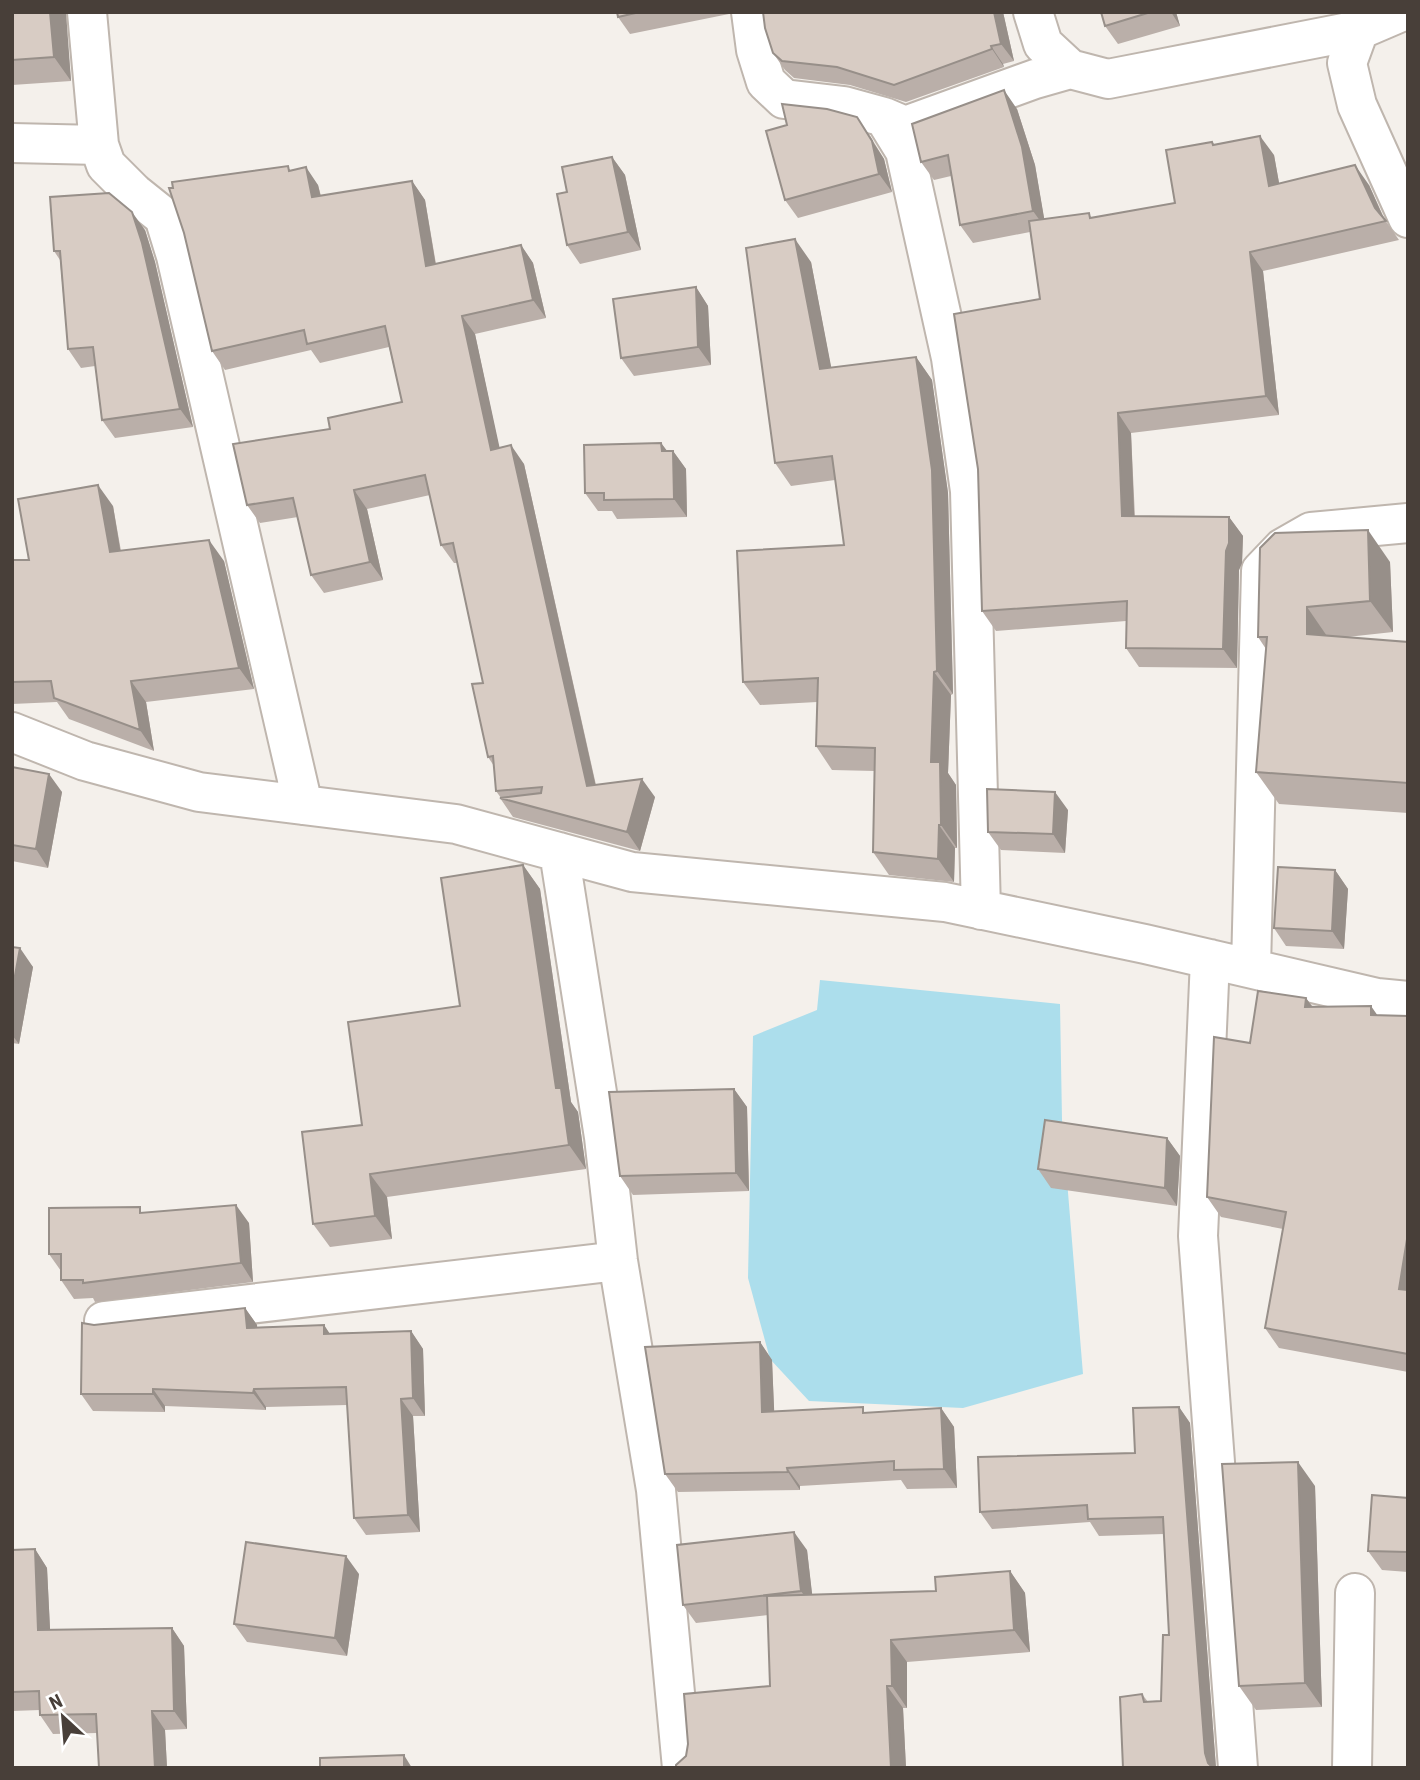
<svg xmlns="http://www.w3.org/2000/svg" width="1420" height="1780" font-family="'Roboto Condensed',sans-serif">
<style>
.water{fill:#acdeec}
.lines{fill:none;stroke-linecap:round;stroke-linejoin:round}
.minor-casing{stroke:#bfb6ae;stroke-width:42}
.minor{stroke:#fff;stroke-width:38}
.wall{fill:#baafa9}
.shaded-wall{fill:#978f89}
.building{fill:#d8ccc4;stroke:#978f89;stroke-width:2}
</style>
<rect width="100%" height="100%" fill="#f4f0eb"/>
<path class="water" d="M820 980 1060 1004 1062 1120 1083 1374 963 1408 809 1401 770 1359 748 1278 753 1036 817 1010Z"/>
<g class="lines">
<g class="minor-casing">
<path id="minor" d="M87 12 99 145 106 165 134 193 164 217 176 256 303 805
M751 12 756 50 766 82 784 99 844 106 884 117 905 151 951 358 970 491 981 910
M1033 12 1043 44 1070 69 1108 79 1359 30
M1401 12 1359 30 1347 63 1357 105 1408 218
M884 117 905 126 1035 79 1070 69
M12 143 99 145
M12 732 85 761 199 792 456 824 632 872 945 902 1145 944 1377 998 1408 1001
M559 852 604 1137 618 1261 656 1490 682 1768
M1210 959 1198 1236 1238 1768
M1251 968 1261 571 1283 548 1311 532 1408 523
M104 1321 618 1261
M1352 1768 1355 1593"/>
</g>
<use href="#minor" class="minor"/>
</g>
<path class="wall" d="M12 12 65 14 71 81 12 85Z
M617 12H730L729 14 630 34 618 17Z
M763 12H1003L1014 61 1003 64 1004 67 906 102 850 85 794 78 785 70 773 53Z
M1101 12H1176L1180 26 1118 44 1105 26Z
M1017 109 1035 165 1044 219 1093 218 1175 203 1212 142 1215 145 1274 155 1279 183 1369 185 1385 220 1399 240 1263 271 1279 415 1131 433 1135 517H1229L1243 536 1242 563 1239 570 1237 668 1139 667 1126 648V621L996 631 982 611 1040 299 1030 232 973 243 960 225 951 176 934 180 921 162Z
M870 136 884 159 892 192 798 218 785 200Z
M612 157 625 175 641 250 580 264 567 245V192Z
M291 170 318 185 321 196 412 181 425 200 436 264 521 245 533 263 546 318 475 334 499 448 524 464 596 785 655 797 640 851 513 817 500 798H501L496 791 494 766 488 757 483 683 458 563H454L441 545 430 495 367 509 383 580 324 593 311 575 298 517 260 523 247 505 330 429 402 402 389 347 320 363 311 350 225 370 212 351 184 233Z
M145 230 155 262 193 427 115 438 102 420 95 366 81 368 68 349 60 260 54 251Z
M811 262 831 368 916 357 932 380 948 493 953 694 951 695 948 773 956 785 957 848H955L954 882 889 875 873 852 875 771 832 770 816 746 817 702 760 705 743 682 844 545 835 480 791 486 775 463Z
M696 287 708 306 711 365 634 376 621 358Z
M661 443 667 451H673L686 469 687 517 617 519 612 511H598L585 493Z
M113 506 121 551 224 561 254 689 146 702 154 751 69 719 57 702 12 704V560H29Z
M1260 548 1390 562 1393 632 1347 637 1408 642V813L1279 804 1256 772 1266 649 1258 637Z
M12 767 62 792 48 868 12 861Z
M1068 810 1065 853 1001 850 988 832Z
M523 865 540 889 571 1102 578 1112 586 1169 387 1197 392 1239 330 1247 313 1224 362 1125 460 1006Z
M1335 870 1348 889 1344 949 1286 946 1274 928Z
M12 947 33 967 19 1044 12 1043Z
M1306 998 1313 1007 1378 1015 1408 1016V1372L1279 1348 1265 1328 1283 1229 1221 1217 1207 1197Z
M734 1089 747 1107 749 1191 633 1195 620 1176Z
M1167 1138 1180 1156 1177 1206 1051 1188 1038 1169Z
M144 1213 249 1223 253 1282 95 1302 93 1298 74 1299 61 1280V1271L49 1254Z
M245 1308 257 1325V1327L324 1325 329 1333 411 1331 423 1349 425 1416H413L420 1532 366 1535 354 1518 347 1405 266 1407V1410L165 1406V1412L93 1411 81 1394 94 1325Z
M760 1342 772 1360 774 1411 867 1413 941 1408 954 1427 957 1488 907 1489 901 1480 800 1486V1490L678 1492 665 1474Z
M1179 1407 1190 1423 1216 1768H1123L1142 1694 1148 1702 1161 1701 1169 1635 1164 1534 1099 1536 1090 1522 992 1529 980 1512 1135 1453Z
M1315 1486 1322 1707 1256 1710 1239 1686Z
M1408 1498V1572L1382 1570 1368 1551Z
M35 1549 47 1568 50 1630 172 1628 184 1646 187 1729 165 1730 167 1768H99L97 1733 53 1734 40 1715V1710L12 1711V1550Z
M807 1550 812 1595 936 1591 1010 1571 1025 1593 1030 1652 907 1662V1708H903L906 1768H676L686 1756 770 1686 768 1615 696 1623 683 1605Z
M359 1574 347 1656 247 1642 234 1624Z"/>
<path class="shaded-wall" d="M50 12H66L71 81 54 57Z
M994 12H1003L1014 61 1001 44Z
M1171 12H1176L1180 26Z
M991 46 1003 64 1004 67 992 49Z
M1004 90 1017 109 1035 165 1046 229 1033 211Z
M857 117 884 159 892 192 879 174Z
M1260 136 1274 155 1283 205 1269 186Z
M612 157 625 175 641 250 628 232Z
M1355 165 1369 185 1385 221 1375 208Z
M306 167 318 185 325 215 312 197Z
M412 181 425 200 439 285 426 266Z
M132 212 145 230 155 262 193 427 180 409Z
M795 239 811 262 836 392 820 369Z
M521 245 533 263 546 318 533 300Z
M1250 252 1263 271 1279 415 1266 396Z
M696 287 708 306 711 365 698 347Z
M462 316 475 334 504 468 491 450Z
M916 357 932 380 948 493 953 694 937 671Z
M1118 413 1131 433 1135 536 1122 516Z
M661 443 674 460 673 451 686 469 687 517 674 499 662 451Z
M511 445 524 464 600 805 587 786Z
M98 485 113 506 124 573 110 552Z
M354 490 367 509 383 580 370 562Z
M1229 517 1243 536 1242 563 1239 570 1237 668 1223 649 1226 551Z
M1368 530 1390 562 1393 632 1370 601Z
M209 540 224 561 254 689 239 668Z
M1307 607 1329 639 1307 634Z
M934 672 951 695 948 773 956 785 957 848 941 825 931 762Z
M131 681 146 702 154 751 140 730Z
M49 774 62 792 48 868 36 849Z
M642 779 655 797 640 851 627 832Z
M1055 792 1068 810 1065 853 1053 834Z
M939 825 955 848 954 882 938 859Z
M523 865 540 889 571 1102 578 1112 586 1169 569 1145 556 1088Z
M1335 870 1348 889 1344 949 1332 931Z
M20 948 33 967 19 1044 12 1035V992Z
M1306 998 1320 1018 1305 1007Z
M1371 1006 1385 1026 1371 1015Z
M734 1089 747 1107 749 1191 736 1173Z
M1167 1138 1180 1156 1177 1206 1165 1188Z
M370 1174 387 1197 392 1239 375 1216Z
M236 1205 249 1223 253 1282 241 1263Z
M1408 1233V1302L1399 1289Z
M245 1308 257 1325 259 1345 247 1328Z
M324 1325 336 1343 324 1334Z
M411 1331 423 1349 425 1416 413 1398Z
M760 1342 772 1360 775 1430 762 1412Z
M153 1389 165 1406V1412L153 1394Z
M254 1389 266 1407V1410L253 1393Z
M401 1399 413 1416 420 1532 408 1515Z
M1179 1407 1190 1423 1216 1768H1211L1208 1763 1205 1753Z
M941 1408 954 1427 957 1488 944 1469Z
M1298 1462 1315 1486 1322 1707 1305 1683Z
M787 1468 800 1486V1490L788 1472Z
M794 1532 807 1550 814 1610 801 1591Z
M35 1549 47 1568 51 1648 38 1630Z
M346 1556 359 1574 347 1656 335 1638Z
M1010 1571 1025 1593 1030 1652 1014 1630Z
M172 1628 184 1646 187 1729 174 1711Z
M891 1640 907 1662V1708L892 1686Z
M887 1686 903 1708 906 1768H891Z
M152 1711 165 1730 167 1768H155Z
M404 1755 412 1768H404Z"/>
<path class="building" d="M12 12H50L54 57 12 60Z
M617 12H640L618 17Z
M763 12H994L1001 44 991 46 992 49 894 85 837 67 782 61 773 53 765 28Z
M1101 12H1151L1105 26Z
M1004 90 1022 147 1033 211 960 225 948 155 921 162 912 124Z
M782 104 827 109 857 117 872 141 879 174 785 200 766 131 787 125Z
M1260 136 1269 186 1355 165 1375 208 1386 221 1250 252 1266 396 1118 413 1122 516 1229 517V543L1226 551 1223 649 1126 648 1127 601 982 611 978 469 954 314 1040 299 1029 221 1089 213 1090 218 1175 203 1166 150 1212 142 1213 145Z
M612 157 628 232 567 245 557 194 567 192 562 167Z
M288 166 289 171 306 167 312 197 412 181 426 266 521 245 533 300 462 316 491 450 511 445 587 786 642 779 627 832 500 798 541 793 542 787 496 791 493 756 488 757 472 684 483 683 453 543 441 545 425 475 354 490 370 562 311 575 293 498 247 505 233 444 330 429 328 418 402 402 385 326 307 344 304 330 212 351 184 233 169 188H173L172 182Z
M109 193 132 212 142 243 180 409 102 420 93 347 68 349 60 251H54L50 197Z
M795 239 820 369 916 357 932 470 937 671 934 672 931 762H940L941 825H939L938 859 873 852 875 748 816 746 818 678 743 682 737 551 844 545 832 456 775 463 746 248Z
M696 287 698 347 621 358 613 299Z
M661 443 662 451H673L674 499 604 500V493H585L584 445Z
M98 485 110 552 209 540 239 668 131 681 140 730 54 698 51 681 12 682V560H29L18 499Z
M1368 530 1370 601 1307 607V634L1408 642V783L1256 772 1267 637H1258L1260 548 1275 533Z
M12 767 49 774 36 849 12 845Z
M987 789 1055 792 1053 834 988 832Z
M523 865 556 1088H561L569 1145 370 1174 375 1216 313 1224 302 1132 362 1125 348 1022 460 1006 441 878Z
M1278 867 1335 870 1332 931 1274 928Z
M12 947 20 948 12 992Z
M1258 991 1306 998 1305 1007 1371 1006V1015L1408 1016V1233L1399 1289 1408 1290V1354L1265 1328 1286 1212 1207 1197 1214 1037 1250 1043Z
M734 1089 736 1173 620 1176 609 1092Z
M1045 1120 1167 1138 1165 1188 1038 1169Z
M236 1205 241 1263 83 1283V1280H61V1254H49V1208L140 1207V1213Z
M245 1308 247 1328 324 1325V1334L411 1331 413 1398 401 1399 408 1515 354 1518 346 1387 254 1389 253 1393 153 1389V1394H81L82 1323 94 1325Z
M760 1342 762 1412 863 1407V1413L941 1408 944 1469 894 1470V1461L787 1468 788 1472 665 1474 645 1347Z
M1179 1407 1205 1753 1208 1763 1213 1768H1123L1120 1697 1142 1694 1144 1702 1161 1701 1163 1635H1169L1163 1517 1088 1519 1087 1505 980 1512 978 1457 1135 1453 1133 1408Z
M1298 1462 1305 1683 1239 1686 1222 1464Z
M1372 1495 1408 1498V1552L1368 1551Z
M794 1532 801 1591 683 1605 677 1545Z
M246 1542 346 1556 335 1638 234 1624Z
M35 1549 38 1630 172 1628 174 1711H152L155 1768H99L96 1714 40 1715 39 1691 12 1692V1550Z
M1010 1571 1014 1630 891 1640 892 1686H887L891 1768H676V1765L686 1756 688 1744 684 1694 770 1686 767 1596 936 1591 935 1577Z
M404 1755V1768H320V1758Z"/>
<rect width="1420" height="1780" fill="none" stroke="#483f39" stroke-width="28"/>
<g transform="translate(63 1717) rotate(334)" stroke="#ffffff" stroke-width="5" paint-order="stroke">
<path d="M0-5L12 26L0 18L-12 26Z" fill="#483f39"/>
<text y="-10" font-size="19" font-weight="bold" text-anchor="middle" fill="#483f39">N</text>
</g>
</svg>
